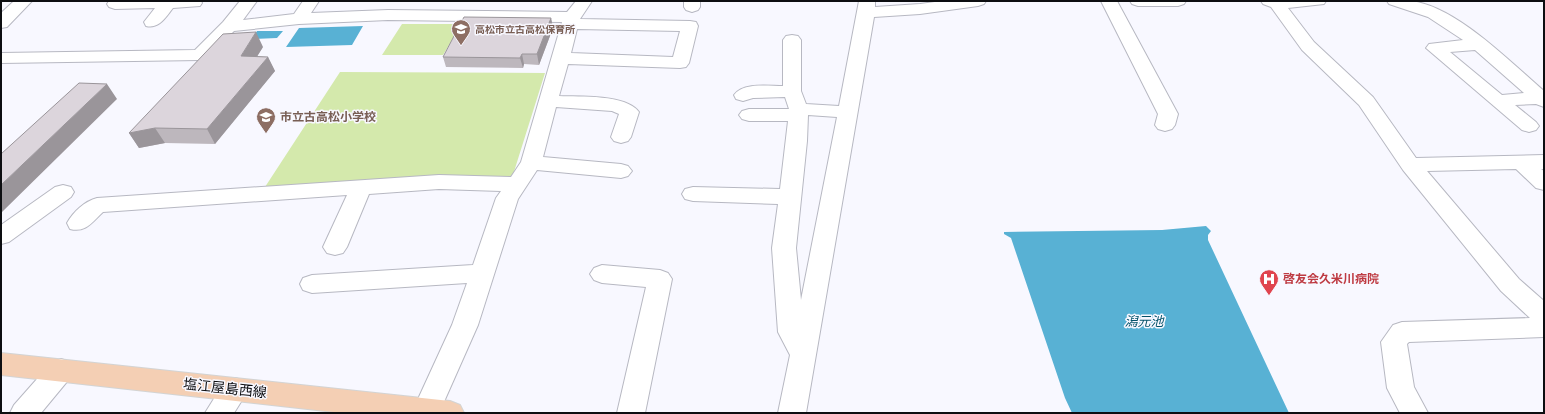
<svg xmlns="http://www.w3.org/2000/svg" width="1545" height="414" font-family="'Public Sans','Noto Sans JP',sans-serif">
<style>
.green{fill:#d4e9ac}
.water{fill:#58b1d4}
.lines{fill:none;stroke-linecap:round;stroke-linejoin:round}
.street-casing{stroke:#b7b8c2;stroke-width:2}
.primary-casing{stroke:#d3d4d4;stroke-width:2}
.street{fill:#fff;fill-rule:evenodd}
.primary{fill:#f4cfb4;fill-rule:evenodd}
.wall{fill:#bdb7bd}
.shaded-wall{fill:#9a959a}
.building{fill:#dcd5dc;stroke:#9a959a}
.labels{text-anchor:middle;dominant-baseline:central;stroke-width:3;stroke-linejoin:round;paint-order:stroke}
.far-education-label{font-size:10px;font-weight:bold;fill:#785e54;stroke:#f8f8ff;text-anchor:start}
.education-label{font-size:12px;font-weight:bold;fill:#785e54;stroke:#f8f8ff;text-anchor:start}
.health-label{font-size:12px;font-weight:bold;fill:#be3a42;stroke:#f8f8ff;text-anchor:start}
.water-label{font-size:13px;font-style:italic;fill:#025169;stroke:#f8f8ff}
.near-street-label{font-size:14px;fill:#0d0e11;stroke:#f8f8ff}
</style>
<rect width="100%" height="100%" fill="#f8f8ff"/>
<path class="green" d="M402 24H462L443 55H382Z
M340 72 545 73 512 178 265 187Z"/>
<path class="water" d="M363 26 352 45 286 47 299 28Z
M257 31H283L277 38 252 39Z
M1206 226 1211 231 1208 235V240L1289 413H1072L1065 398 1011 238 1004 234V232L1162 230Z"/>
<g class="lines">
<g class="street-casing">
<path id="street" d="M14 1H32L7 27 1 28V13Z
M109 1H201L202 3 200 6 173 8C165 18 159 29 146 26L144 22 155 8 115 9 109 7 107 4Z
M240 1H257L243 20 294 14 303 1H319L311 13 388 10 567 12 576 1H592L580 19 690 21 696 22 698 26 689 63 686 67 680 68 568 64 559 96C580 97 626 94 639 112L631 137 628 141 621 143 614 141 611 137 619 114 612 111 556 107 543 157 621 164 628 166 632 171 628 176 621 178 537 170 518 199 478 325 439 413H415L413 410 452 325 467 283 312 293 303 290 300 284 303 278 312 275 473 265 496 198 501 191 439 189 369 194 347 247 343 253 335 255 327 253 323 247 347 195 103 212C92 222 86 233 70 229L67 223C73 212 85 201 97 198L439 175 511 177 521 162 562 22 388 20 299 24 234 31 206 59 200 60 1 63V53L195 50 223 22ZM577 29 680 31 673 57 571 53Z
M684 1H700V7L698 10 692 12 686 10 684 7Z
M859 1H875V7L920 4 942 1H986L984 4 978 6 920 14 874 17 806 413H778L790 355 778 332 772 248 778 204 693 201 685 199 682 194 685 189 693 187 780 189 788 121H749L742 119 739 115 742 111 749 109H789L785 97 753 98 743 101 736 99 734 95C743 82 768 86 783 86V40L786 36 792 35 798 36 801 40V91L806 104 839 106ZM808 115 837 117 801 300 796 248 807 141Z
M1101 1H1117L1178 114 1175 125 1172 129 1165 131 1158 129 1155 125 1158 114Z
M1130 1H1186L1184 4 1178 6H1138L1132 4Z
M1261 1H1326L1324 4 1288 8 1314 42 1373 97 1416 158 1544 155V169H1541L1544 171V190L1536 188 1516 169 1427 171 1519 279 1544 301V337L1409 342 1407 344 1414 387 1428 413H1400L1387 388 1381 342 1393 325 1402 322 1530 318 1501 291 1403 170 1359 105 1302 50 1271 7 1263 4Z
M1387 1C1395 1 1403 0 1411 1 1456 6 1510 62 1544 91V107L1536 104 1515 105 1536 122 1539 126 1536 130 1529 132 1522 130 1426 48 1429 44 1463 40 1428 17 1389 4ZM1475 50 1524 93 1502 95 1450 52Z
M63 185 71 187 74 192 71 197 9 242 1 244V225L55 187Z
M602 265 660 270 668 273 672 279 645 413H617L646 287 602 283 594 280 590 274 594 268Z
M61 359 70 362 74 370 70 378 41 413H10L14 405 52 362Z
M235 378 245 381 249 389 234 413H205L225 381Z"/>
</g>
<g class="primary-casing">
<path id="primary" d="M1 353 450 401 460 405 464 413H343L1 375Z"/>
</g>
<use href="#street" class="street"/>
<use href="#primary" class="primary"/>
</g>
<path class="wall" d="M551 18 553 28 539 65 524 64 523 68 446 67 443 57Z
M263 47 257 56 268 57 275 71 215 144 165 143 139 148 129 133Z"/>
<path class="shaded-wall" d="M551 18 553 28 539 65 537 54Z
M256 32 263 47 248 71 241 56Z
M522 54 524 64 523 68 520 58Z
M268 57 275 71 215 144 207 129Z
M107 84 117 99 1 213V185Z
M155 128 165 143 139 148 129 133Z"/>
<path class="building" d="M464 17 551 18 537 54H522L520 58 443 57Z
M256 32 241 56 268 57 207 129 155 128 129 133 223 34Z
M79 83 107 84 1 185V154Z"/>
<defs>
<g id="school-pin" transform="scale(1)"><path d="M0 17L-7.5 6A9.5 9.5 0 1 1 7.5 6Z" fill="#8d6e63" stroke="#f8f8ff"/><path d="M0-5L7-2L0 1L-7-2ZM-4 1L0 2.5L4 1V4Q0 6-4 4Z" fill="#fff"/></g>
<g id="hospital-pin" transform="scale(1)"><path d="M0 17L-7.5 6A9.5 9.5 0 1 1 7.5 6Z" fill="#e0444e" stroke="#f8f8ff"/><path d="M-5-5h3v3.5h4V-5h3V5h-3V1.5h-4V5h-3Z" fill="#fff"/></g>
</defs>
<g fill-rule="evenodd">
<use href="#school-pin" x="461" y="29"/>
<use href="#school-pin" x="266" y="117"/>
<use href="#hospital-pin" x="1269" y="279"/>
</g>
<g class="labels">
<g class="far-education-label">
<text x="475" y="29">高松市立古高松保育所</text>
</g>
<g class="education-label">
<text x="280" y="117">市立古高松小学校</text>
</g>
<g class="health-label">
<text x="1283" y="279">啓友会久米川病院</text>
</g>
<g class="water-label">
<text x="1144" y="321">潟元池</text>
</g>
<g class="near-street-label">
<text transform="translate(225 388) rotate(6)">塩江屋島西線</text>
</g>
</g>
<rect width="1545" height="414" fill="none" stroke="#0d0e11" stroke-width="4"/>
</svg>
